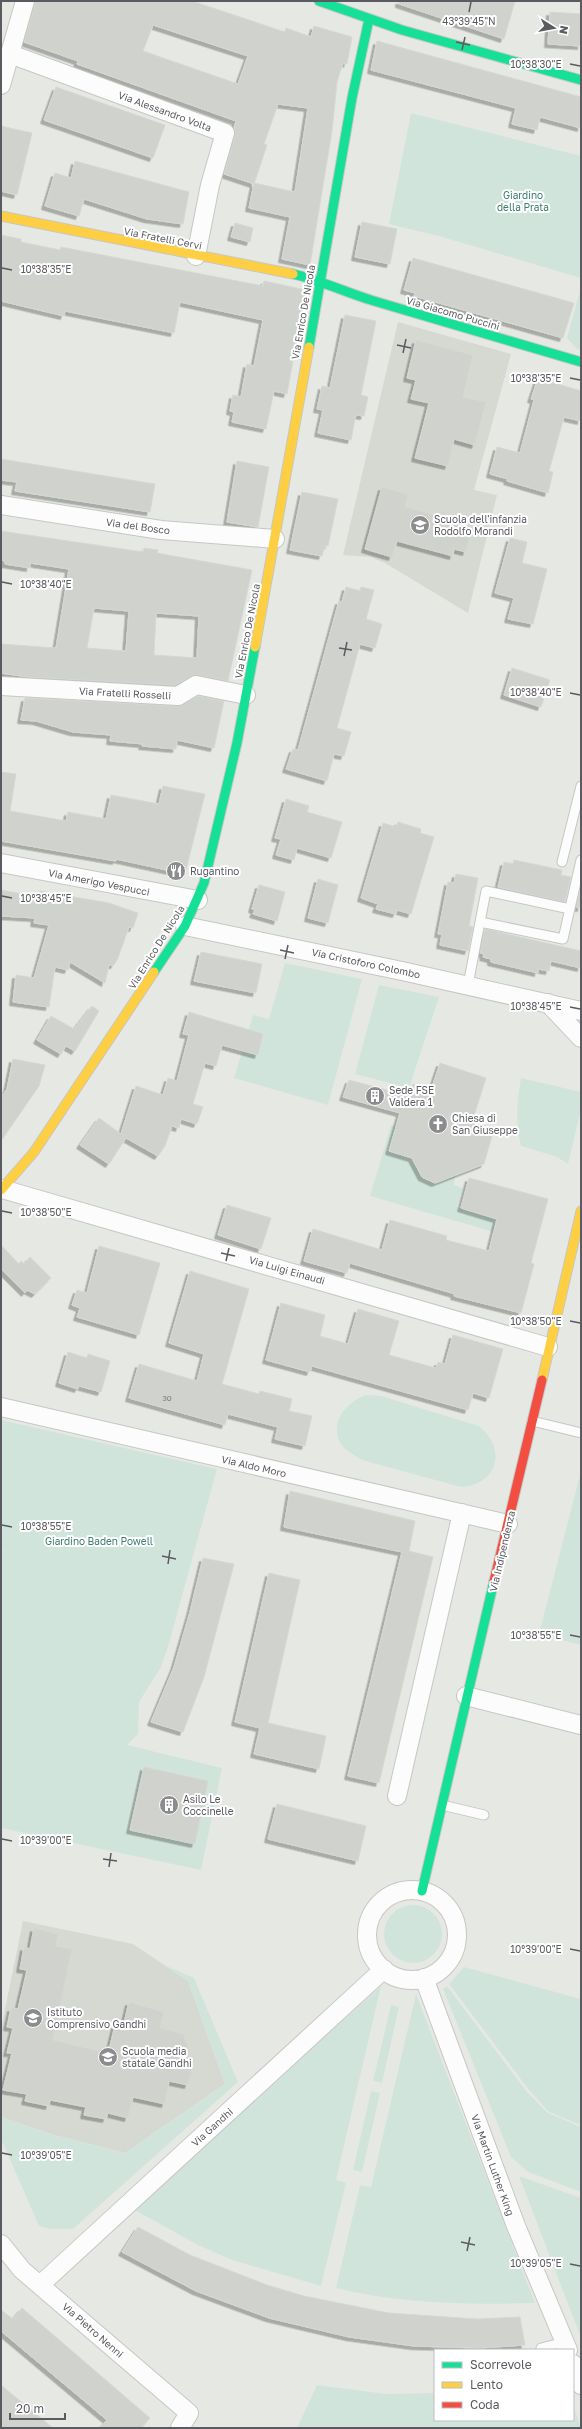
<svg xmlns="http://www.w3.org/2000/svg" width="582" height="2429" font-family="'Golos Text',sans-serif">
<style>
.education{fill:#d5d9d2}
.green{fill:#d1e4dc}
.building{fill:#d0d2ce;stroke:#d6d8d2;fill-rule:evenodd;filter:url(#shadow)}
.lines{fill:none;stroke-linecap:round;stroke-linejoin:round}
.lane-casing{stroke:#c6c7c5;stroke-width:11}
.street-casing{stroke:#c6c7c5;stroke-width:20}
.fast-casing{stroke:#c6c7c6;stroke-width:11}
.slow-casing{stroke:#c6c7c6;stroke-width:11}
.jam-casing{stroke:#c6c7c6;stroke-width:11}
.lane{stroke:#fbfcfb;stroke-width:9}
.street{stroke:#fbfcfb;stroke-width:18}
.fast{stroke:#16e098;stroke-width:9}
.slow{stroke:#ffcf43;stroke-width:9}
.jam{stroke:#f24e42;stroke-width:9}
.ticks{fill:none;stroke:#5c5a61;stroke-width:1.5}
.labels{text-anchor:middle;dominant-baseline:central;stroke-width:4;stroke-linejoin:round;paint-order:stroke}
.number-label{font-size:8px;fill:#7a787d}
.street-label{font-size:10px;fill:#5c5a61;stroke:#fff}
.park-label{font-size:10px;fill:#3c7d6e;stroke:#fff}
.poi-label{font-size:10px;fill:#5c5a61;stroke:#fff;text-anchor:start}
.ticks-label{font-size:10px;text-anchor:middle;fill:#5c5a61;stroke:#fff;stroke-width:4;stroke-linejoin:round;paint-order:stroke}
</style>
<defs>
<filter id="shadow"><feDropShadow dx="-3.5" dy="3.5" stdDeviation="0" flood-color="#0004"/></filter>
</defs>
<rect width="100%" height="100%" fill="#e6e9e3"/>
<path class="education" d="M398 322 511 354 474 490 497 495 468 613 385 563 370 557 343 555Z
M23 1921 133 1944 188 1981 225 2084 125 2153 54 2135 1 2117V2029Z"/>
<path class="green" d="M411 113 581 156V278L442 237 389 224Z
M581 287V350L577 349 567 338Z
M285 963 362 979 328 1105 234 1078 253 1015 269 1019Z
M379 985 439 997 409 1088 355 1074Z
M521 1078 581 1092V1109L568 1164 557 1157 521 1146C515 1122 517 1102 521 1078Z
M391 1125 396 1126 389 1151 412 1158C420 1180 437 1195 455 1171L454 1185 463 1188 457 1207 497 1219 494 1232 370 1196Z
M366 1395 381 1396 479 1426C508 1449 497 1485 461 1487L362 1460C358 1457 353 1455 349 1452 324 1434 341 1403 366 1395Z
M1 1420 217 1469 168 1647 161 1667 139 1702 138 1734 127 1745 222 1768 201 1870 1 1828V1557L3 1549 1 1546Z
M581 1471V1645L539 1634Z
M384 1934a29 29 0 1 1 58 0a29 29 0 1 1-58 0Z
M165 1965 194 1978 238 2082 73 2229H50L39 2226 1 2139V2117L54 2135 125 2153 225 2084 188 1981Z
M464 1967 581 1999V2125L549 2112 529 2090 449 1984Z
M381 1986 336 2180 346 2183 321 2286 232 2260 198 2245 133 2209Z
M447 1986 527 2092 548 2113 581 2127V2192L528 2172 511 2157 443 1989Z
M416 1994 535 2303C467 2305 402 2304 336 2288L360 2185 371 2187Z
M391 2005 399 2007 382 2083 373 2081Z
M371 2091 380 2093 362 2172 353 2170Z
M519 2176 581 2198V2338Z
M317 2385 386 2394 435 2393V2420H573V2404L581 2428H297Z"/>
<path class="building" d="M36 1H192L285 32 286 28 311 37 314 26 352 37 347 64 343 63 337 82 332 131 310 265 282 259 290 217 249 208 254 183 295 192 308 108 278 104 264 144 267 145 254 184 224 174 235 136 234 128 236 121 77 64 78 61 24 42ZM153 25 248 56 238 84 143 51Z
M399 1H515L504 39 399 4Z
M550 12 581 14V46L548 44Z
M377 41 581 97V128L540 117 537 130 512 124 516 108 371 70Z
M56 87 165 125 153 158 44 120Z
M1 126 32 133 17 195 1 191Z
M75 161 189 192 183 224 147 219 84 199 79 216 45 206 55 173 71 178Z
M362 222 397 229 390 264 355 257Z
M235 223 253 228 250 242 231 237Z
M1 235 21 239V242L60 250 61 247 263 286 264 281 306 290 287 394 274 391 266 429 232 422 234 412 230 411 233 395 241 397 247 364 254 366 263 320 180 302 174 333 65 311 64 316 1 301Z
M413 258 574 303 563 338 414 296 415 293 404 290Z
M345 315 376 321 361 395 368 397 364 416 356 415 351 440 318 433 323 410 317 409 322 386 330 388Z
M416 340 473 355 463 397 486 402 475 445 454 439 448 466 415 458 429 403 411 399 416 380 407 378Z
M538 378 581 391V421L564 417 549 471 553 472 548 493 507 481 508 479 490 474 497 447 520 453 534 400 531 399Z
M1 459 155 484 150 512 15 491 17 482 1 480Z
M237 461 269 467 258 527 227 522Z
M382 487 408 494 405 507 461 522 459 529 471 532 466 552 454 549 453 556 397 541 392 557 365 549Z
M302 492 338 499 328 546 325 545 322 556 290 550Z
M1 531 143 552 144 548 158 550 157 553 252 570 228 681 198 675 191 676 175 685 28 677 1 673V644L56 648 69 569 30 563V568L5 564V561L1 560ZM94 608 129 611 126 651 87 648ZM156 613 199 616 197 658 154 655Z
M510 538 527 542 522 563 547 569 533 624 508 619 514 598 495 593Z
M346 587 360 591 361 587 374 590 366 619 382 624 375 648 360 644 337 728 351 732 344 756 334 754 327 781 286 769 293 749 298 750 339 601 342 602Z
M512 668 550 680 541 707 504 695Z
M198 696 224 701 214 748 177 740 176 749 142 746 143 744 110 741 111 735 73 732 36 721 21 720 25 698 177 706Z
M1 772 16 774 10 811 66 821 68 812 106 819 111 795 159 804 163 786 205 794 185 874 116 859V861L1 841Z
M286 799 309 806 307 812 342 822 331 858 297 848 294 860 276 855 281 839 275 838Z
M398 822 421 829 420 833 434 837 411 914 397 910 396 914 376 909 378 904 361 898 383 823 396 827Z
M514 860 562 870 561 875 571 877 565 902 498 887 504 862 513 864Z
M456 874 478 878 469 926 473 927 468 951 440 945 442 934H438L448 882 454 883Z
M318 879 338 885 328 923 308 918Z
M259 885 285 892 277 921 253 914 255 910 252 909Z
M581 887V908L576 907Z
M1 890 38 897 40 891 109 903 138 913 133 928 129 927 118 958 114 965H109L105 983 70 962 68 970 55 967 49 1007 13 1002 16 975 34 978 49 925 34 923 35 918 1 916Z
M485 929 581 951V968L551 961 549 971 538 969V973L491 962V959L483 957 484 954 480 953Z
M201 952 262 964 256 993 194 981Z
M92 1006 99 1011 75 1051 66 1046 61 1054 37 1040 51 1016 74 1029Z
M189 1012 263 1034 258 1055 222 1045 216 1066 205 1063 193 1104 203 1107 197 1124 181 1119 179 1128 172 1126 165 1146 158 1156 126 1138 109 1164 80 1145 99 1118 121 1134 136 1086 163 1095 168 1078 177 1081 189 1035 183 1034Z
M13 1059 45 1065 39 1086 1 1141V1098L7 1089Z
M440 1063 486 1078 472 1122 494 1129 484 1164 435 1183 422 1177 412 1158 389 1151 400 1113 343 1097 349 1080 406 1095 413 1084 431 1090Z
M469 1178 548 1199 531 1263 534 1264 521 1313 454 1296 455 1294 350 1263 347 1273 304 1261 313 1229 382 1250 390 1220 447 1236 446 1240 489 1251 497 1219 461 1208Z
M227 1205 271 1218 261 1249 218 1235Z
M1 1245 19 1264 21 1261 24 1264 30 1257 51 1278 35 1294 27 1290 25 1293 1 1269Z
M99 1246 160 1263 139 1335 77 1317 80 1308 72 1305 77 1290 87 1293Z
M190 1271 249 1289 222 1384 259 1394 260 1391 292 1399 289 1411 312 1416 305 1446 275 1439 278 1427 228 1414 225 1425 129 1398 139 1364 197 1381 204 1354 169 1343Z
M281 1303 325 1315 320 1336 348 1344 358 1309 399 1321 389 1355 436 1368 438 1362 445 1364 453 1335 503 1349 489 1398 473 1393 468 1410 312 1366 310 1372 266 1360Z
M68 1352 87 1358 88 1354 110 1361 101 1392 79 1386 78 1389 59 1383Z
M290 1491 415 1521 409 1551 433 1557 379 1783 348 1776 402 1552 284 1527Z
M203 1558 234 1564 204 1677 183 1732 151 1722 174 1667 190 1612Z
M269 1573 300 1580 268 1723 326 1736 319 1769 254 1754 260 1728 235 1722Z
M144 1767 208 1781 195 1844 130 1830Z
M277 1804 366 1826 358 1861 268 1839Z
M34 1928 58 1934 56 1946 72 1949 53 2040 99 2051 110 2046 115 2025 123 2027 129 2002 164 2012 160 2028 183 2034 188 2045 185 2056 194 2059 188 2085 169 2081 165 2104 133 2097 128 2118 108 2113 106 2119 84 2115 86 2107 50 2100 49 2106 25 2101 27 2094 3 2090 12 2053H7L13 2028 7 2027 11 2008 18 2009 27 1970 20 1969 24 1947 30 1949Z
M138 2227 190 2255 267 2285 304 2296 389 2313 477 2319 520 2317 525 2345 479 2348 414 2346 349 2337 269 2318 196 2291 122 2252Z
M22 2308 150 2418 141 2428H99L107 2420 1 2331V2310L13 2319Z
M1 2385 53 2428H1Z"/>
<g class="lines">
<g class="lane-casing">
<path id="lane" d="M562 862 581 786
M480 922 486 891 570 909
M468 985 480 922 563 939 581 860
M532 1421 581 1433
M442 1805 484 1815
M541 2348 565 2342"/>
</g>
<g class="street-casing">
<path id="street" d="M10 54 225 133 210 185 196 256
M1 85 25 1
M1 505 161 530 275 539
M1 686 178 696 196 685 246 695
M1 863 198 900
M185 926 402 971 581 1011
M548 1003 581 1038
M2 1189 548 1347
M1 1407 508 1524
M466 1696 581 1725
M397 1796 462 1513
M367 1935a45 45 0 1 1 90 0a45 45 0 1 1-90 0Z
M424 1978 516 2226 568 2350
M1 2244 22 2270 189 2413 180 2428
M40 2285 384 1969
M573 2364 581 2385"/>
</g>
<g class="fast-casing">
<path id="fast" d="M319 1 402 30 581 80
M293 274C320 280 347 293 374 301 443 322 512 342 581 362
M309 347 352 98 369 19
M154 972 185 926 204 883 237 743 255 647
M422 1891 494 1581"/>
</g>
<g class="slow-casing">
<path id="slow" d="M1 216 293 274
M255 647 309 347
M1 1190 34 1152 154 972
M542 1380 581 1211"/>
</g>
<g class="jam-casing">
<path id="jam" d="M494 1581 542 1380"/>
</g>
<use href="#lane" class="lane"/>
<use href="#street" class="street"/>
<use href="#fast" class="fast"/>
<use href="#slow" class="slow"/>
<use href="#jam" class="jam"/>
</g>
<path class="ticks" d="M469 12 471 2M456 42 470 45M462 50 465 37M570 64 580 66M2 268 12 270M397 345 411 348M403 353 406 339M570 378 580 380M2 582 12 584M339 648 352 650M344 656 347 642M570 693 580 695M2 896 12 898M280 950 294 953M285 959 288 945M570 1007 580 1009M2 1211 12 1213M221 1253 235 1256M226 1261 229 1248M570 1321 580 1323M2 1525 12 1527M162 1556 176 1559M168 1564 170 1550M570 1635 580 1637M2 1839 12 1841M103 1859 117 1861M109 1867 111 1853M570 1949 580 1951M2 2153 12 2155M461 2242 475 2245M467 2251 470 2237M570 2264 580 2266"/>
<defs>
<g id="school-disc" transform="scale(1)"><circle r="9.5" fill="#8c8c8e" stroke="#fff"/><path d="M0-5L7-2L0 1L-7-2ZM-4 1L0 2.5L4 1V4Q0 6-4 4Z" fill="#fff"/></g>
<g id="restaurant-disc" transform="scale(1)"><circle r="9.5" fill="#8c8c8e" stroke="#fff"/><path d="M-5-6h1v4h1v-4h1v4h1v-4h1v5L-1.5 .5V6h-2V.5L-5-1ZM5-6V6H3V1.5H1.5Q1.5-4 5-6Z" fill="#fff"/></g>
<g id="building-disc" transform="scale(1)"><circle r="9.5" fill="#8c8c8e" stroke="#fff"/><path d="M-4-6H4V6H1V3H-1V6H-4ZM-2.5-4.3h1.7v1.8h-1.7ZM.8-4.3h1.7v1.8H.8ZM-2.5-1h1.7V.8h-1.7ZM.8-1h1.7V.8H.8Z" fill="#fff"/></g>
<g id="church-disc" transform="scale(1)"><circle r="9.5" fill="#8c8c8e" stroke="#fff"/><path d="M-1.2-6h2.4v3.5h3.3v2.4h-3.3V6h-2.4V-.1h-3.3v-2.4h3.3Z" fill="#fff"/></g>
</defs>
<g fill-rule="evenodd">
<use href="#school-disc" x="420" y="525"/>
<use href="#restaurant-disc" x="176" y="871"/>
<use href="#building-disc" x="375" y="1096"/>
<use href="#church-disc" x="438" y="1124"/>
<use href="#building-disc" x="169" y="1805"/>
<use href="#school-disc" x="33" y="2018"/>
<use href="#school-disc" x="108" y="2057"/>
</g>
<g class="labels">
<g class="number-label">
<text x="167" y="1398">30</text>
</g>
<g class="street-label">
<text transform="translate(165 111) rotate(20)">Via Alessandro Volta</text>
<text transform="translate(163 238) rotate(11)">Via Fratelli Cervi</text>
<text transform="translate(303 312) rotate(-80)">Via Enrico De Nicola</text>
<text transform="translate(453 313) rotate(16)">Via Giacomo Puccini</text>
<text transform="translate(138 526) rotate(8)">Via del Bosco</text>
<text transform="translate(247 631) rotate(-79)">Via Enrico De Nicola</text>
<text transform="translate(125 693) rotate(3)">Via Fratelli Rosselli</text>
<text transform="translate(99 882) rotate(11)">Via Amerigo Vespucci</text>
<text transform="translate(156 947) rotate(-58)">Via Enrico De Nicola</text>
<text transform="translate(366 963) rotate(12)">Via Cristoforo Colombo</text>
<text transform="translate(287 1270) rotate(16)">Via Luigi Einaudi</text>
<text transform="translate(254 1466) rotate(13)">Via Aldo Moro</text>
<text transform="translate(502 1551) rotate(-77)">Via Indipendenza</text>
<text transform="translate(212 2127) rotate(-42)">Via Gandhi</text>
<text transform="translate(493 2165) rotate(70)">Via Martin Luther King</text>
<text transform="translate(93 2330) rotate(41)">Via Pietro Nenni</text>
</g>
<g class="park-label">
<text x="523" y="195">Giardino<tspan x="523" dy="12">della Prata</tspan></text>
<text x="99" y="1541">Giardino Baden Powell</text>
</g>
<g class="poi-label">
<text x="434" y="519">Scuola dell'infanzia<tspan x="434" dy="12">Rodolfo Morandi</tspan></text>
<text x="190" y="871">Rugantino</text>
<text x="389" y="1090">Sede FSE<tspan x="389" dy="12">Valdera 1</tspan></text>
<text x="452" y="1118">Chiesa di<tspan x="452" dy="12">San Giuseppe</tspan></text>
<text x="183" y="1799">Asilo Le<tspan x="183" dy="12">Coccinelle</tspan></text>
<text x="47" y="2012">Istituto<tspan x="47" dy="12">Comprensivo Gandhi</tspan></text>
<text x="122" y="2051">Scuola media<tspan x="122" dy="12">statale Gandhi</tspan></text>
</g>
</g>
<g class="ticks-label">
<text x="469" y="25">43°39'45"N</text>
<text x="536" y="68">10°38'30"E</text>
<text x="46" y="273">10°38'35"E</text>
<text x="536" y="382">10°38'35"E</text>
<text x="46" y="588">10°38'40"E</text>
<text x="536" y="696">10°38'40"E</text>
<text x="46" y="902">10°38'45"E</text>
<text x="536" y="1010">10°38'45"E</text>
<text x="46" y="1216">10°38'50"E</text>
<text x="536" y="1325">10°38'50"E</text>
<text x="46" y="1530">10°38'55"E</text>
<text x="536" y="1639">10°38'55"E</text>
<text x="46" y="1844">10°39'00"E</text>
<text x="536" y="1953">10°39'00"E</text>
<text x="46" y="2159">10°39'05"E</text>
<text x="536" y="2267">10°39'05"E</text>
</g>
<rect width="582" height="2429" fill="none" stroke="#5c5a61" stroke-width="4"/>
<rect x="434" y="2349" width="140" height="72" fill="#ffffff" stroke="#bebdc0"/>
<rect x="442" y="2362" width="20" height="6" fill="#16e098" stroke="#bebdc0"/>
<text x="470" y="2369" font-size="12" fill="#5c5a61">Scorrevole</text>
<rect x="442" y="2382" width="20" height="6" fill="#ffcf43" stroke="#bebdc0"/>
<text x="470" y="2389" font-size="12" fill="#5c5a61">Lento</text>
<rect x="442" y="2402" width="20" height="6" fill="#f24e42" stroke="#bebdc0"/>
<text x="470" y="2409" font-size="12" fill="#5c5a61">Coda</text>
<g transform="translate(554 28) rotate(101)" stroke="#ffffff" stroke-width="3" paint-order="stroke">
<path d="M0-3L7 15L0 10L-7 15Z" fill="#5c5a61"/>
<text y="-6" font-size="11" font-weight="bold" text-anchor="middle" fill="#5c5a61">N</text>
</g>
<path d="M10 2413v6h55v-6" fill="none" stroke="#5c5a61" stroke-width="2"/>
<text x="16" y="2413" font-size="12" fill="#5c5a61" stroke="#ffffff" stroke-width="3" paint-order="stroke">20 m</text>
</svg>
